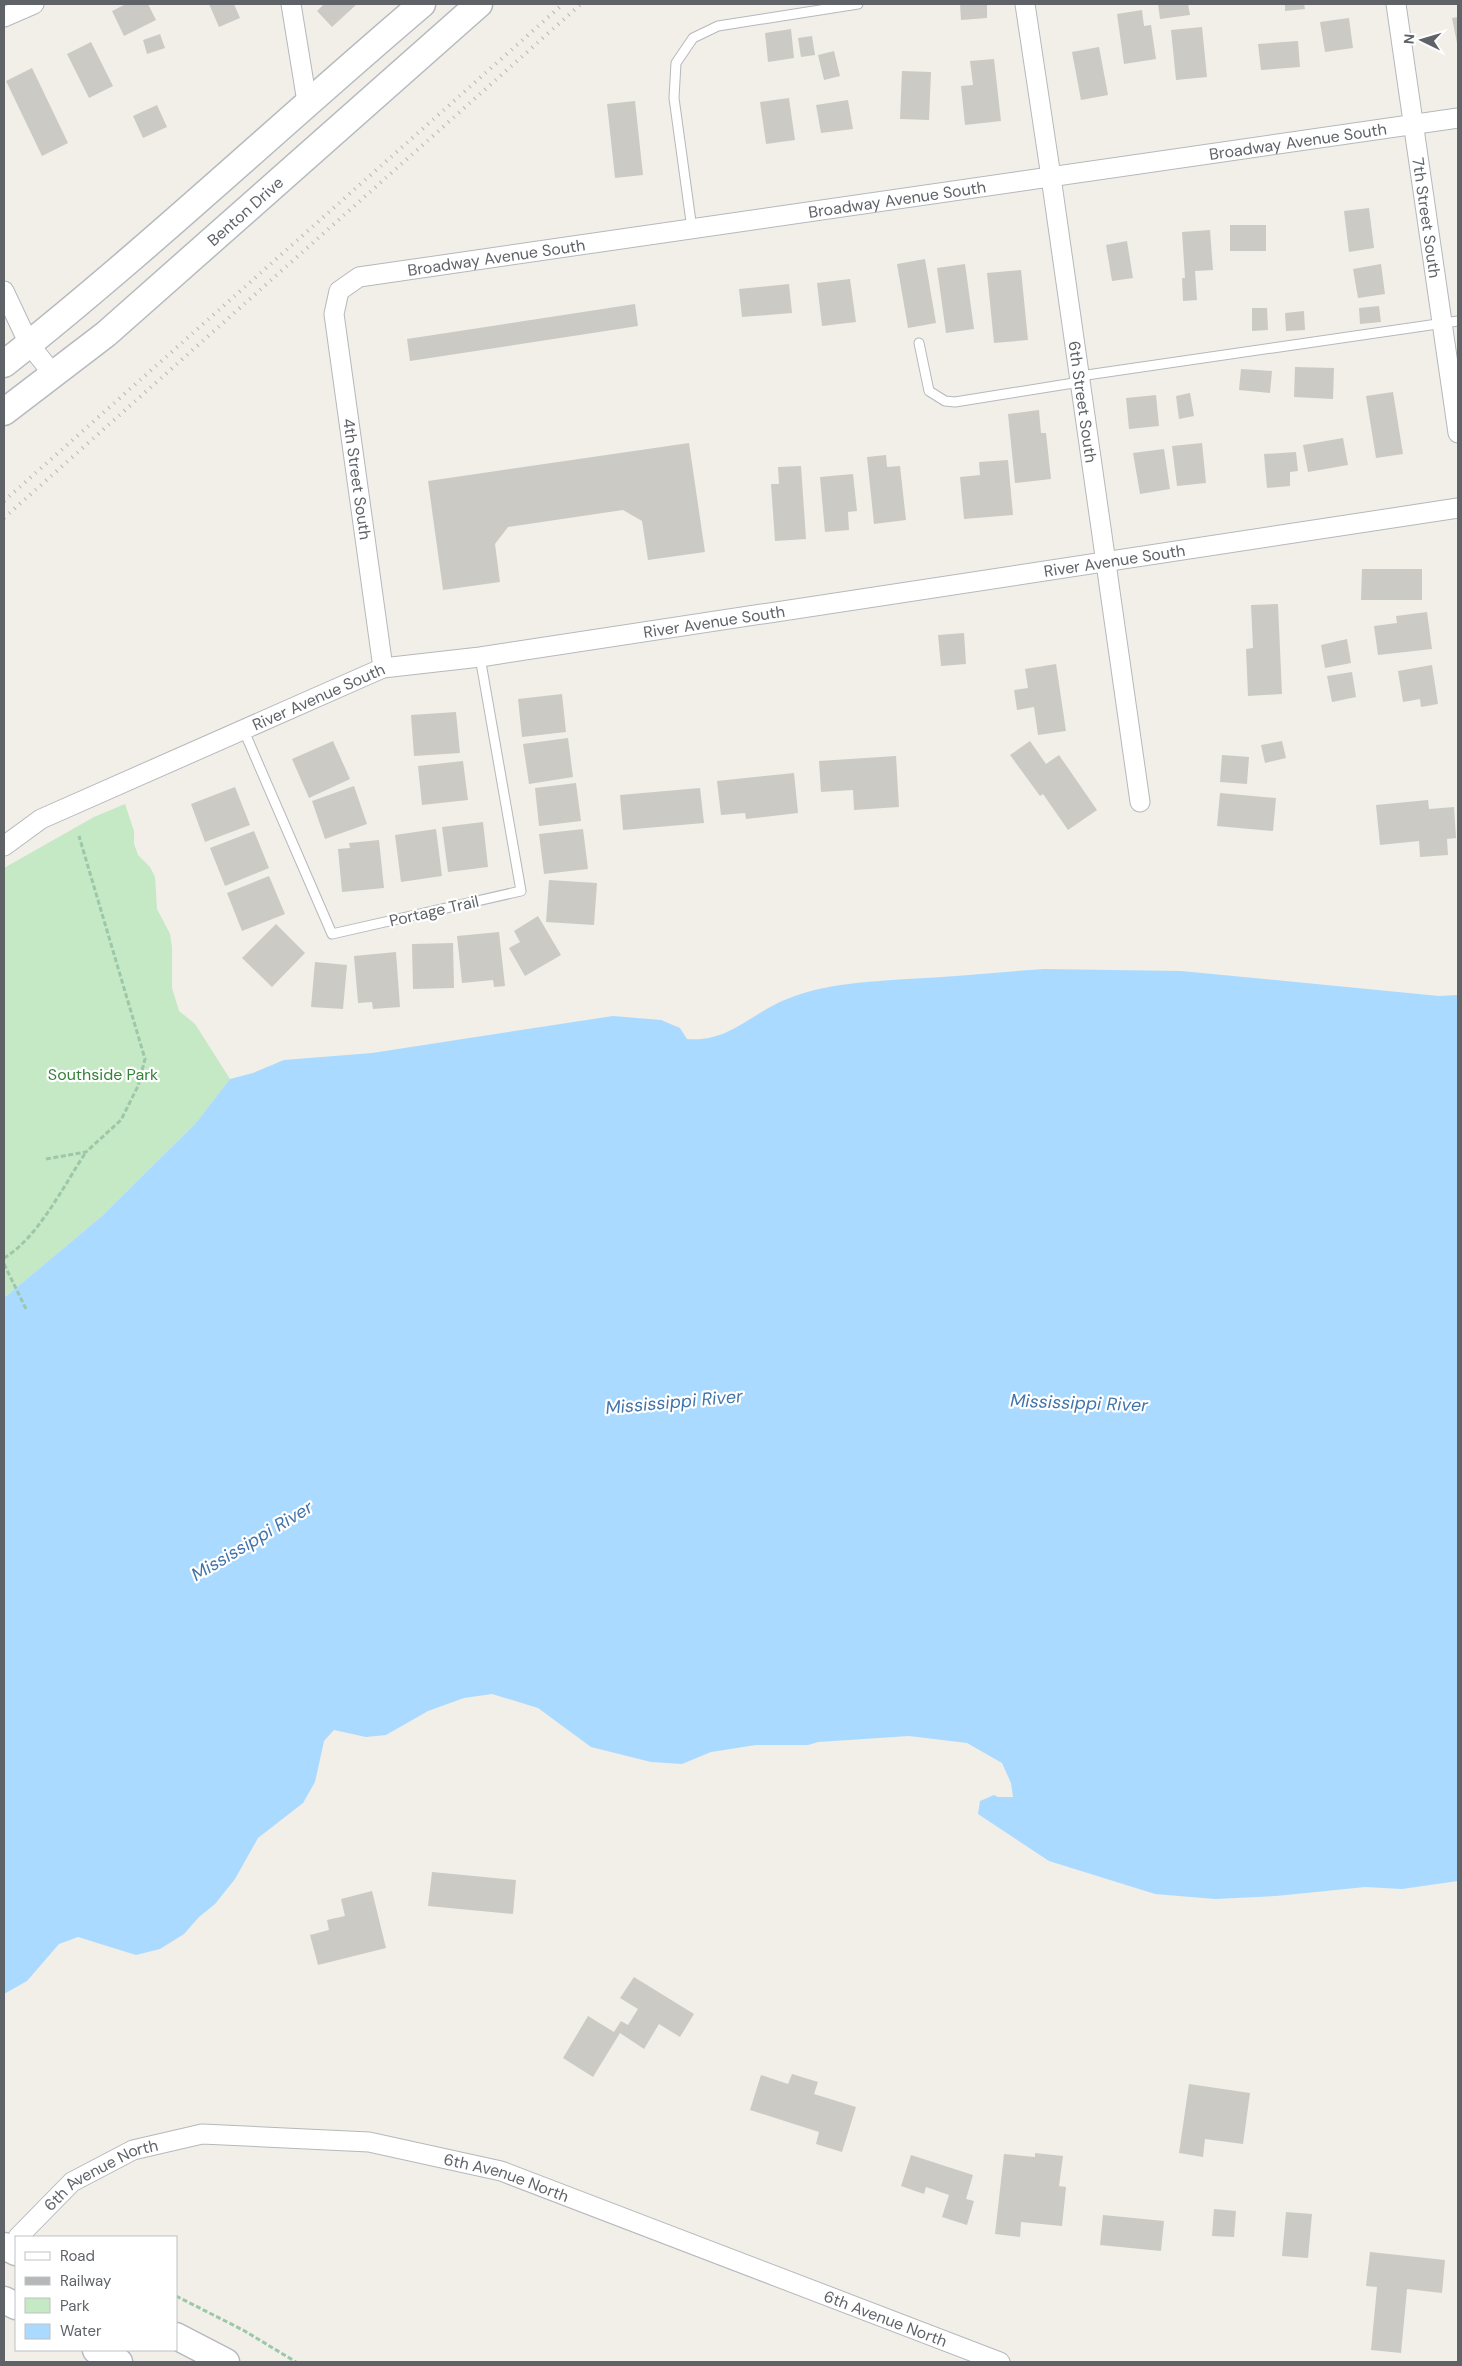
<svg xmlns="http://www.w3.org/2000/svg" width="1462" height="2366" font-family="'DM Sans',sans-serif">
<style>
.green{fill:#c5e8c5}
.water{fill:#aadaff}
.building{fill:#cccac5}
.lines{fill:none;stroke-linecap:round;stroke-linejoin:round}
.service-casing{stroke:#b5b8bc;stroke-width:11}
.minor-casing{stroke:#b5b8bc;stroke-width:21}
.secondary-casing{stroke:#b6babf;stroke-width:29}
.path{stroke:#9cc7a9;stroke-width:3;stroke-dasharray:5 2.5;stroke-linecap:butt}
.service{stroke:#fff;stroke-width:9}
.minor{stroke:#fff;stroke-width:19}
.secondary{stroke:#fff;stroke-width:26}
.rail{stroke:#b6b7b8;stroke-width:4;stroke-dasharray:1 6;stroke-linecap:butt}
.labels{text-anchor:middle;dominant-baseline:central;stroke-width:4.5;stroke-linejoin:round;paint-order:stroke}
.street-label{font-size:16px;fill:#5f6368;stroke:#fff}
.park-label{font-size:16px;fill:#348238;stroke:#fff}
.water-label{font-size:18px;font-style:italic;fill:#4174aa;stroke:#fff}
</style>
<rect width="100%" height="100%" fill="#f1efe8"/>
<path class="green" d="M125 804 134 831V844L138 855 150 867 155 877 157 909 170 934 172 948V988L179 1011 195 1024 230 1079 195 1124 102 1216 4 1298V868L94 817Z"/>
<path class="water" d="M1044 969 1181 971 1439 996 1458 995V1881L1402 1889 1365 1887 1276 1896 1215 1899 1155 1894 1049 1861 978 1814 980 1801 994 1795 998 1797H1013L1011 1783 1002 1763 967 1743 909 1736 818 1742 808 1745H756L711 1752 682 1764 651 1762 591 1747 538 1708 492 1694 464 1698 428 1711 386 1735 366 1737 334 1730 324 1741 315 1782 303 1803 258 1838 235 1879 215 1904 199 1917 184 1934 160 1949 136 1955 78 1937 59 1944 27 1981 4 1994V1298L102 1216 195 1124 230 1079 253 1073 284 1060 372 1053 613 1016 661 1020 680 1028 687 1039C729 1043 751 1013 787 999 826 983 867 982 907 979 953 977 998 972 1044 969Z"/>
<path class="building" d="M126 4H148L156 20 124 36 112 11Z
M209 4H234L240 18 219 27Z
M324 4H357L332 27 317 11Z
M960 4H987V18L961 20Z
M1158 4H1188L1190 15 1160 19Z
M1285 4H1304L1305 9 1285 11Z
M1142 10 1144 26 1151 25 1156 59 1124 64 1117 14Z
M1458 17V43H1457L1452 18Z
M1349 18 1353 48 1325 52 1320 22Z
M1202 27 1207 77 1176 80 1171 30Z
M791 29 794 58 768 62 765 33Z
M160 34 165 48 147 54 143 40Z
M812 36 815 55 801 57 798 38Z
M1298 41 1300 67 1261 70 1258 44Z
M91 42 113 86 89 98 67 54Z
M1099 47 1108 95 1081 100 1072 52Z
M834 51 840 76 824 80 818 55Z
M994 59 1001 121 965 125 961 86 973 85 970 61Z
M32 68 68 143 42 156 6 81Z
M902 71 931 72 929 120 900 119Z
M789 98 795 140 766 144 760 102Z
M848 100 853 129 821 133 816 105Z
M635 101 643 175 615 178 607 104Z
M157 105 167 127 143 138 133 116Z
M1369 208 1374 248 1349 252 1344 211Z
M1230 225H1266V251H1230Z
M1210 230 1213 270 1195 271 1197 300 1183 301 1182 278H1185L1182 232Z
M1127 241 1133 278 1112 281 1106 245Z
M925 259 936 323 908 328 897 264Z
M965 264 974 329 946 333 937 268Z
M1381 264 1385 294 1358 298 1353 269Z
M1021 270 1028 340 994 343 987 273Z
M850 279 856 322 822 326 817 283Z
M789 284 792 313 742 317 739 289Z
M635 304 638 326 410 361 407 339Z
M1379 306 1381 322 1360 324 1359 308Z
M1252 308H1267L1268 330 1252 331Z
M1304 311 1305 330 1286 331 1285 313Z
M1295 367 1334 368 1333 399 1294 397Z
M1241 369 1272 371 1270 393 1239 390Z
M1393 392 1403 454 1376 458 1366 396Z
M1190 393 1194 416 1179 419 1176 396Z
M1156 395 1159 426 1129 429 1126 398Z
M1039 410 1041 433H1046L1051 479 1015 483 1008 414Z
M1343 438 1348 465 1308 472 1303 445Z
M689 443 705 552 648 560 642 521 623 510 508 527 495 544 500 582 443 590 428 481Z
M1202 443 1206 483 1177 486 1172 446Z
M1164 449 1170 489 1140 494 1133 453Z
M1296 452 1298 471 1290 472V486L1267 488 1264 454Z
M886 455 887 467 900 466 906 520 874 524 867 457Z
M1008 460 1013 515 964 519 960 477 980 475 979 462Z
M801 466 806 539 775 541 771 484H779L778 467Z
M853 474 857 511 848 512 849 530 825 532 820 477Z
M1362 569H1422V600H1361Z
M1278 604 1282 694 1248 696 1246 649 1253 648 1251 605Z
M1427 612 1432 649 1378 655 1374 626 1397 623 1396 616Z
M964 633 966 664 941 666 938 635Z
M1347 639 1351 663 1325 668 1321 645Z
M1056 664 1066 731 1038 735 1034 707 1017 710 1014 690 1028 688 1025 669Z
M1432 665 1438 704 1421 707 1420 699 1403 702 1398 671Z
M1352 672 1356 697 1332 702 1327 676Z
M562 694 566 732 522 737 518 699Z
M456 712 460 753 414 756 411 715Z
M568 738 573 777 529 784 523 744Z
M333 741 350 779 309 798 292 759Z
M1030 741 1046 764 1059 755 1097 810 1068 830 1043 794 1040 796 1010 755Z
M1282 741 1286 758 1265 763 1261 745Z
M1222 755 1249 757 1247 784 1220 782Z
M896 756 899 807 854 810 853 790 821 792 819 761Z
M463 761 468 800 422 805 418 766Z
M794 773 798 813 746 819 745 813 721 815 717 781Z
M576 783 581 821 539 826 535 788Z
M354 786 367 824 325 839 312 801Z
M235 787 250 825 205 842 191 804Z
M700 788 704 823 623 830 620 795Z
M1220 793 1276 798 1273 831 1217 826Z
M1428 800 1429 809 1454 807 1456 838 1447 839 1448 855 1420 857 1419 841 1380 845 1376 805Z
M483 822 488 867 448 872 442 827Z
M436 829 442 876 401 882 395 835Z
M583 829 588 869 544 874 539 834Z
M254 831 269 868 225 886 210 848Z
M379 840 384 888 342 892 338 849 350 848 349 843Z
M269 876 285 914 242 931 227 893Z
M549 880 597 883 594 925 546 922Z
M538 916 561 955 525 976 509 948 520 942 514 931Z
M276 924 305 953 272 987 242 958Z
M499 932 505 986 494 987 493 980 462 983 457 936Z
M453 943 454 988 413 989 412 944Z
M396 952 400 1007 373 1009 372 1002 358 1003 354 956Z
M315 962 347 965 343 1009 311 1007Z
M432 1872 516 1880 513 1914 428 1906Z
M372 1891 386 1948 318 1965 310 1935 329 1930 327 1920 345 1916 341 1899Z
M634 1977 694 2014 680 2037 659 2024 644 2049 620 2033 593 2077 563 2058 588 2016 614 2032 621 2021 628 2025 638 2009 620 1998Z
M792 2074 818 2082 814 2094 856 2107 842 2152 816 2144 819 2132 750 2110 761 2075 788 2084Z
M1189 2084 1250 2093 1243 2144 1205 2139 1203 2157 1179 2153Z
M1035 2153 1063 2156 1059 2186 1066 2187 1062 2226 1021 2222 1020 2237 995 2234 1004 2154 1035 2157Z
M911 2155 973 2175 966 2199 974 2201 967 2225 942 2217 949 2195 926 2187 924 2194 901 2186Z
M1214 2209 1236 2211 1234 2237 1212 2236Z
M1286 2212 1312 2214 1308 2258 1282 2256Z
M1103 2215 1164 2221 1161 2251 1100 2245Z
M1370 2252 1445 2260 1442 2293 1407 2289 1401 2353 1371 2350 1377 2287 1366 2286Z"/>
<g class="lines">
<g class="service-casing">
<path id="service" d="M692 229 674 98 676 63 693 38 718 26 858 4
M919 343 929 391 945 401 955 402 1080 382
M1080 376 1458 321
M244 731 332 934 521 891 480 657"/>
</g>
<g class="minor-casing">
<g id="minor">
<path d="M291 4 307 102"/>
<path id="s1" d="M1025 4 1051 177 1140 802"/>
<path id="s2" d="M1396 4 1458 433"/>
<path d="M4 17 34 4"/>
<path d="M4 291 29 344 53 374"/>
<path id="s3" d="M383 668 334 314 339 291 359 277 1458 118"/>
<path id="s4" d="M4 846 41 819 383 668 480 657 1458 508"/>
<path id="s5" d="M18 2237 72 2182 133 2150 202 2134 369 2142 501 2171 1000 2362"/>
</g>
</g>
<g class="secondary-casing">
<g id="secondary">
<path d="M4 364C148 250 282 123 422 4"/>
<path id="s6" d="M4 412 106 334 479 4"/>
<path d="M4 2246 16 2252"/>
<path d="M4 2300 16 2306"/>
<path d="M176 2336 226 2362"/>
<path d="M96 2350 119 2362"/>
</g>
</g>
<path class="path" d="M46 1159 86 1152 121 1120 138 1086 145 1059 79 836
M4 1258C38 1238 64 1185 86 1152
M4 1264 26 1309
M176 2296 243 2330 296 2362"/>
<use href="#service" class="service"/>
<use href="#minor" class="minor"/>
<use href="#secondary" class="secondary"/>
<path class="rail" d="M4 501 563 4
M4 518 581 4"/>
</g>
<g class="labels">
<g class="street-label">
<text stroke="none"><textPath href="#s3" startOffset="1354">Broadway Avenue South</textPath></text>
<text stroke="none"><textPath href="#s3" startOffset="949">Broadway Avenue South</textPath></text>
<text stroke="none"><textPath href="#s6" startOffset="314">Benton Drive</textPath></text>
<text stroke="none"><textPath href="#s2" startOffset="216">7th Street South</textPath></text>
<text stroke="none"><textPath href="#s3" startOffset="544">Broadway Avenue South</textPath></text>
<text stroke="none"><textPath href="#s1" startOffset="402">6th Street South</textPath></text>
<text transform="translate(357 479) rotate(82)">4th Street South</text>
<text stroke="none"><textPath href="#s4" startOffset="1159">River Avenue South</textPath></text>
<text stroke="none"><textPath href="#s4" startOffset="754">River Avenue South</textPath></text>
<text stroke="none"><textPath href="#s4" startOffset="349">River Avenue South</textPath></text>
<text transform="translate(434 911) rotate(-13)">Portage Trail</text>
<text stroke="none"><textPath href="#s5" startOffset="106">6th Avenue North</textPath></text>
<text stroke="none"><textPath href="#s5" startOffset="526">6th Avenue North</textPath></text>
<text stroke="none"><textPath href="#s5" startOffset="931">6th Avenue North</textPath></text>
</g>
<g class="park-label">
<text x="103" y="1074">Southside Park</text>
</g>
<g class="water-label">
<text transform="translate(674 1402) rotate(-5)">Mississippi River</text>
<text transform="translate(1079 1403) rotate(2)">Mississippi River</text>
<text transform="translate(252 1541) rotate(-31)">Mississippi River</text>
</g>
</g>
<rect width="1462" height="2366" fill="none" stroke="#5f6368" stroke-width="10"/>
<rect x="15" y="2236" width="162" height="115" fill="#ffffff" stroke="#bfc1c3"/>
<rect x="25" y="2252" width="25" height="8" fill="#ffffff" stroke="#bfc1c3"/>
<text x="60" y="2261" font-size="15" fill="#5f6368">Road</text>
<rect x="25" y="2277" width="25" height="8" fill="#b6b7b8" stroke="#bfc1c3"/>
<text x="60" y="2286" font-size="15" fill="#5f6368">Railway</text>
<rect x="25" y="2298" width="25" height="15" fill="#c5e8c5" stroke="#bfc1c3"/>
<text x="60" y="2311" font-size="15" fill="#5f6368">Park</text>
<rect x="25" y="2324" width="25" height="15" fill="#aadaff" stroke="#bfc1c3"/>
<text x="60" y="2336" font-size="15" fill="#5f6368">Water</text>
<g transform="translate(1422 40) rotate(275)" stroke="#ffffff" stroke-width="4" paint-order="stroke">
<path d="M0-4L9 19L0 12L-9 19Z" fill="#5f6368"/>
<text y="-8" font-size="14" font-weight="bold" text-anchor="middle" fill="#5f6368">N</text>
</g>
</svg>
